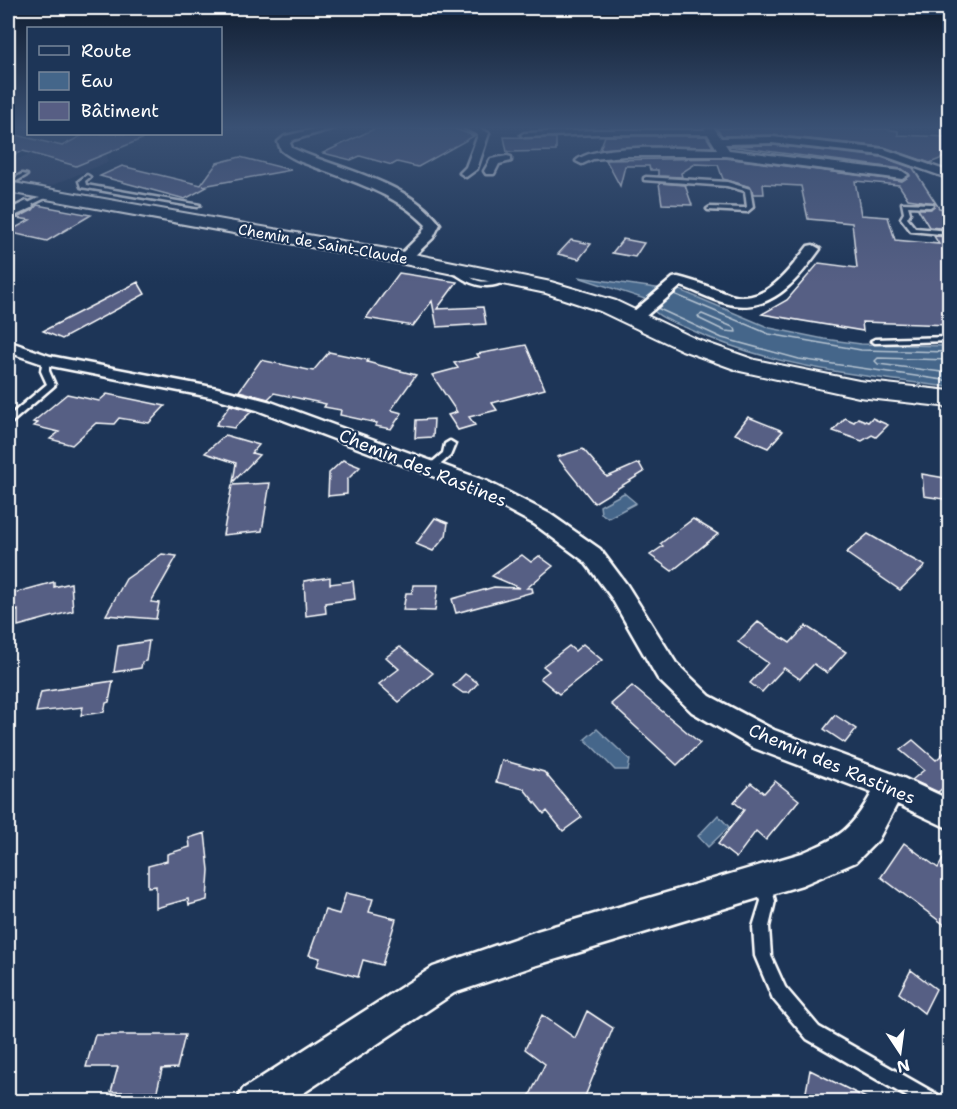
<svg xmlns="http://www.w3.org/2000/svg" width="957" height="1109" font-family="'Shantell Sans',sans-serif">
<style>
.built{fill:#2e4164}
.water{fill:#44668a;stroke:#8fa3b9;stroke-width:1.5}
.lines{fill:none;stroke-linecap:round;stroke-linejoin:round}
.shore{stroke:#b4c2d0;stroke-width:1.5}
.building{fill:#575e84;stroke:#fff;stroke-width:1.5}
.lane-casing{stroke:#fff;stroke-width:5}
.street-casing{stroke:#fff;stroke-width:5}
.secondary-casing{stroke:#fff;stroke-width:4}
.lane{fill:#1d3557;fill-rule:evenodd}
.street{fill:#1d3557;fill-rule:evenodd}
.secondary{fill:#1d3557;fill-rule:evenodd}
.labels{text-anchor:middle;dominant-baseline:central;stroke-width:4.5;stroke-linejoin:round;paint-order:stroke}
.far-street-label{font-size:15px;fill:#fff;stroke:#1d3557}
.street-label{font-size:18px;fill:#fff;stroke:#1d3557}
</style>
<rect width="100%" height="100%" fill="#1d3557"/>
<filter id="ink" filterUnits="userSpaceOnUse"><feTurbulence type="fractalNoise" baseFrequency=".0167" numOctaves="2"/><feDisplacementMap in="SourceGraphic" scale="12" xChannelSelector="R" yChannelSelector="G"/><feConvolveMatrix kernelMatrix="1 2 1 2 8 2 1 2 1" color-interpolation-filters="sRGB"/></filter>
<g filter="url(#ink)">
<path class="built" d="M61 142 107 155 108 162 50 186 8 181V163Z"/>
<path class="water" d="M578 277 656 288H675L770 328 824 339 861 344 949 346V387C861 376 771 367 689 329 671 321 655 318 645 299Z
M624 493 636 503 608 518 601 513 600 506Z
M597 729 630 760 628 770H615L585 739Z
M718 815 729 827 708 847 698 836Z"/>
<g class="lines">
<path class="shore" d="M674 294 769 334 861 350 950 352
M657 308 722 338 799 359 950 381
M702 314 735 328 736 332 725 331 700 319 698 316Z
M950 360 878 358 875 361 878 364 950 373"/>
</g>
<path class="building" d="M376 128H453L474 136 418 167 397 162 392 165 360 156 351 160 323 153Z
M716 128 886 129 898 131V135L950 137V155L930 163 884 147 772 135 722 136Z
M8 133 62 146 85 134H154L76 166 23 151 8 157Z
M605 136H706L713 147 643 146 600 149Z
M504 137 556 138V151L507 152Z
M772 145 881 157 913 168 939 208 944 209 950 217V229L929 227 918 209H931L935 203 908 199 899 185 855 181 861 215 888 217 895 240 939 244 934 236 950 237V325L862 322 863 331 762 314 787 300 819 263 857 268 852 223 808 219 801 186 763 184 764 194H753L751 187 723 179 718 165 695 164 681 173 682 177 658 176V170H650L649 166H625L620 186 606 160 725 158 902 181 910 176 902 169 729 146Z
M240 157 291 170 203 186 207 187 185 199 100 176 122 166 201 185 217 163Z
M659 183 685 185 692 205 662 204Z
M37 205 91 215 47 241 8 232 30 220 17 218 33 210Z
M623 239 644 243 635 257 612 253Z
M571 240 591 244 579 259 558 254Z
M399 273 457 282 437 309 483 307 486 324 437 327 432 301 413 326 366 318Z
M138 282 145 294 62 339 43 331Z
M526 345 545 389 492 403 497 410 469 417 475 425 458 430 448 415 457 412 432 375 458 368 454 363 479 357 477 354Z
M329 352 368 360 367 362 416 375 391 410 402 413 391 429 375 426 377 423 340 415 341 410 324 407 326 404 274 393 268 399 239 391 261 360 313 371Z
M67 394 99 401 107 394 165 406 149 423 119 418 114 424 96 423 72 445 50 439 59 432 34 426 38 423 33 422Z
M230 405 252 411 234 428 216 425Z
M748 417 783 431 768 448 735 434Z
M845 418 854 422 858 418 868 422 872 418 888 425 876 437 872 435 862 441 833 431Z
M434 419 433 437 415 438 416 420Z
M225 435 259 445 252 453 259 455 233 482 236 463 205 453Z
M583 449 607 477 639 463 644 472 594 503 557 457Z
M343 460 360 467 347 480V494L328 496 329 473Z
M922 474 945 478 950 482V500L924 496Z
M270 483 262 531 223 535 232 485Z
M435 518 448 523 446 536 433 551 416 544Z
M693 519 718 534 672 571 650 555 663 546 660 544Z
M868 534 896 550 925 566 900 590 846 553Z
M162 554 177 556 151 602 159 603 156 619 106 615 126 579Z
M522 555 531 562 539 556 553 566 527 588H532L533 592 456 613 452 599 494 587 520 588 492 576Z
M330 577V584L353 581 355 599 325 603 326 613 306 616 304 581Z
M54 582V587L71 583 73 611 18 626V610L10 613V594Z
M413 585H438L435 611 403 610 406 593H412Z
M758 622 790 643 806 626 846 652 827 673 814 664 800 679 784 668 762 692 750 683 768 663 738 642Z
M149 641 146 661 142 662 141 668 114 672 118 646Z
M583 644 602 660 559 694 540 678 549 671 543 666 569 646 575 651Z
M400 647 433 673 399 702 379 684 399 669 386 657Z
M465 674 478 683 469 693H463L453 686Z
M113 681 109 702 106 703 104 712 81 715 83 707 36 712 41 692Z
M632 686 700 743 677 765 611 704Z
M835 715 856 729 845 743 824 729Z
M913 740 936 760 950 748V782L938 792 912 780 924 770 900 750Z
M502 760 544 772 582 817 563 831 547 811 544 814 524 789 496 782Z
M775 781 799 800 766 840 756 831 736 858 718 844 744 810 734 802 751 783 764 793Z
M205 833 209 870 207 900 189 905 188 899 156 908V886L148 887V866L167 861V854L190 847 189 838Z
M904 843 938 868 950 847V929L881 877Z
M346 893 373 899 369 912 396 919 382 965 363 960 358 977 317 966 320 958 309 955 325 910 339 914Z
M911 970 936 989 924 1013 899 993Z
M587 1011 613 1028 583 1101H527L545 1064 525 1049 542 1015 575 1038Z
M95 1035H185L177 1068 162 1069 157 1091 111 1092 118 1067H86Z
M810 1070 872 1101H814L805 1097Z"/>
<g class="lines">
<g class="lane-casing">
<path id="lane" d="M597 130H712L715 132 712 134H597L524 137 521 135 524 133Z
M22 174 27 175 8 186V182Z
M87 175 90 177 85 181 86 185 200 205 197 207 81 187 79 181Z
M646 177 727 182 750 189 753 207 747 212 708 210 707 209 710 207 745 208 747 207 745 191 727 186 644 180V178Z
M51 192 56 193 29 206 24 205Z
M902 203 932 204 933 205 930 207 908 206 910 213 907 218 915 228 950 231V235L911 231 901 218 904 213Z
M451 266C478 279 473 287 506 277L509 279C487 293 468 284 449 269L448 268Z
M950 337V341L875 343 871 341 875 339Z
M43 358H49V371L55 385 11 423 8 424V417L47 384 41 371Z
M450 441 455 444 450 456 434 470H428L426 468 428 466 443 453 445 444Z
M764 877 769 879 775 901 769 927 771 956 785 987 819 1027 940 1096 943 1102H916L807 1039 773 999 755 956 753 927 761 901 757 884 759 879Z"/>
</g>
<g class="street-casing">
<path id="street" d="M319 128H335L293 140 290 143 292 148C339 170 406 180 440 224L433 238 409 261H399L397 258 422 233 426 225C398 196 360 184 323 170 310 165 292 160 281 150L278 142 285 136Z
M464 128H478L489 133 477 169 466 177 460 173 466 167 478 135Z
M704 128H714L721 138 772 137 884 149 950 172V179L882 155 772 143 725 144 729 150 902 171 908 175 902 179 725 156H625L593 159 582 164 576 161C595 142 688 149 717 149Z
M507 156 511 157V161L499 164 494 174H486L484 171 491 159Z
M27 201 33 205 32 208 8 219V210Z
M813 245 820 249C797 281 769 316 725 303 710 299 696 291 681 286L640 321 634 323 626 318 673 278 678 277C696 281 713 289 731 295 765 306 790 269 808 246Z
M8 341 50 356 217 388 271 402 486 481 550 514 600 549 627 585 676 663 710 696 774 730 901 777 950 800V829L897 804 878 840 856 862 802 885 537 965 454 993 290 1102H237L243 1089 433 967 537 931 802 853C841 837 851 830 872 793L754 748 692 712 658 679 611 597 584 561 534 524 472 491 257 410 215 398 46 365 8 352Z"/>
</g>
<g class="secondary-casing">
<path id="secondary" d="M8 182 404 252 551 282 616 301 698 340 755 360 859 381 950 391V407L859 397 740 371 682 350 600 311 546 293 404 264 8 192Z"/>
</g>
<use href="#lane" class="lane"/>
<use href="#street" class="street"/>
<use href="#secondary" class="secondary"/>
</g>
</g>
<linearGradient id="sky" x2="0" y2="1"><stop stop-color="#101d30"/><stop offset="0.45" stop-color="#3a5174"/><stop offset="1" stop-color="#3a5174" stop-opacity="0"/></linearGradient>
<rect width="957" height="283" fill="url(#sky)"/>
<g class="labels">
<g class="far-street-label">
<text transform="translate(323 244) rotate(10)">Chemin de Saint-Claude</text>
</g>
<g class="street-label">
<text transform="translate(423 468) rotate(22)">Chemin des Rastines</text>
<text transform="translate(832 764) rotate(23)">Chemin des Rastines</text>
</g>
</g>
<rect width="957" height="1109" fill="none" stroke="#1d3557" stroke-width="30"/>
<rect x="15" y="15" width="927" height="1079" fill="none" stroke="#fff" stroke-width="2" filter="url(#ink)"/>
<rect x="27" y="27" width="195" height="108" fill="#1d3557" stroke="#77869a" stroke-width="1.5"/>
<rect x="39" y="46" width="30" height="9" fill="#1d3557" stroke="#77869a" stroke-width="1.5"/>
<text x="81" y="57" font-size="18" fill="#ffffff">Route</text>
<rect x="39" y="72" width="30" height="18" fill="#44668a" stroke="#77869a" stroke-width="1.5"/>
<text x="81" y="87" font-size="18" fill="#ffffff">Eau</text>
<rect x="39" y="102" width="30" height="18" fill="#575e84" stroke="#77869a" stroke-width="1.5"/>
<text x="81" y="117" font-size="18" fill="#ffffff">Bâtiment</text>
<g transform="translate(900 1052) rotate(167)" stroke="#1d3557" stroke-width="4.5" paint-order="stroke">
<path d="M0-4.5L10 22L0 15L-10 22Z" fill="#ffffff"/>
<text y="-9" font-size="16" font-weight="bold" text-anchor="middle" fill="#ffffff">N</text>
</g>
</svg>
